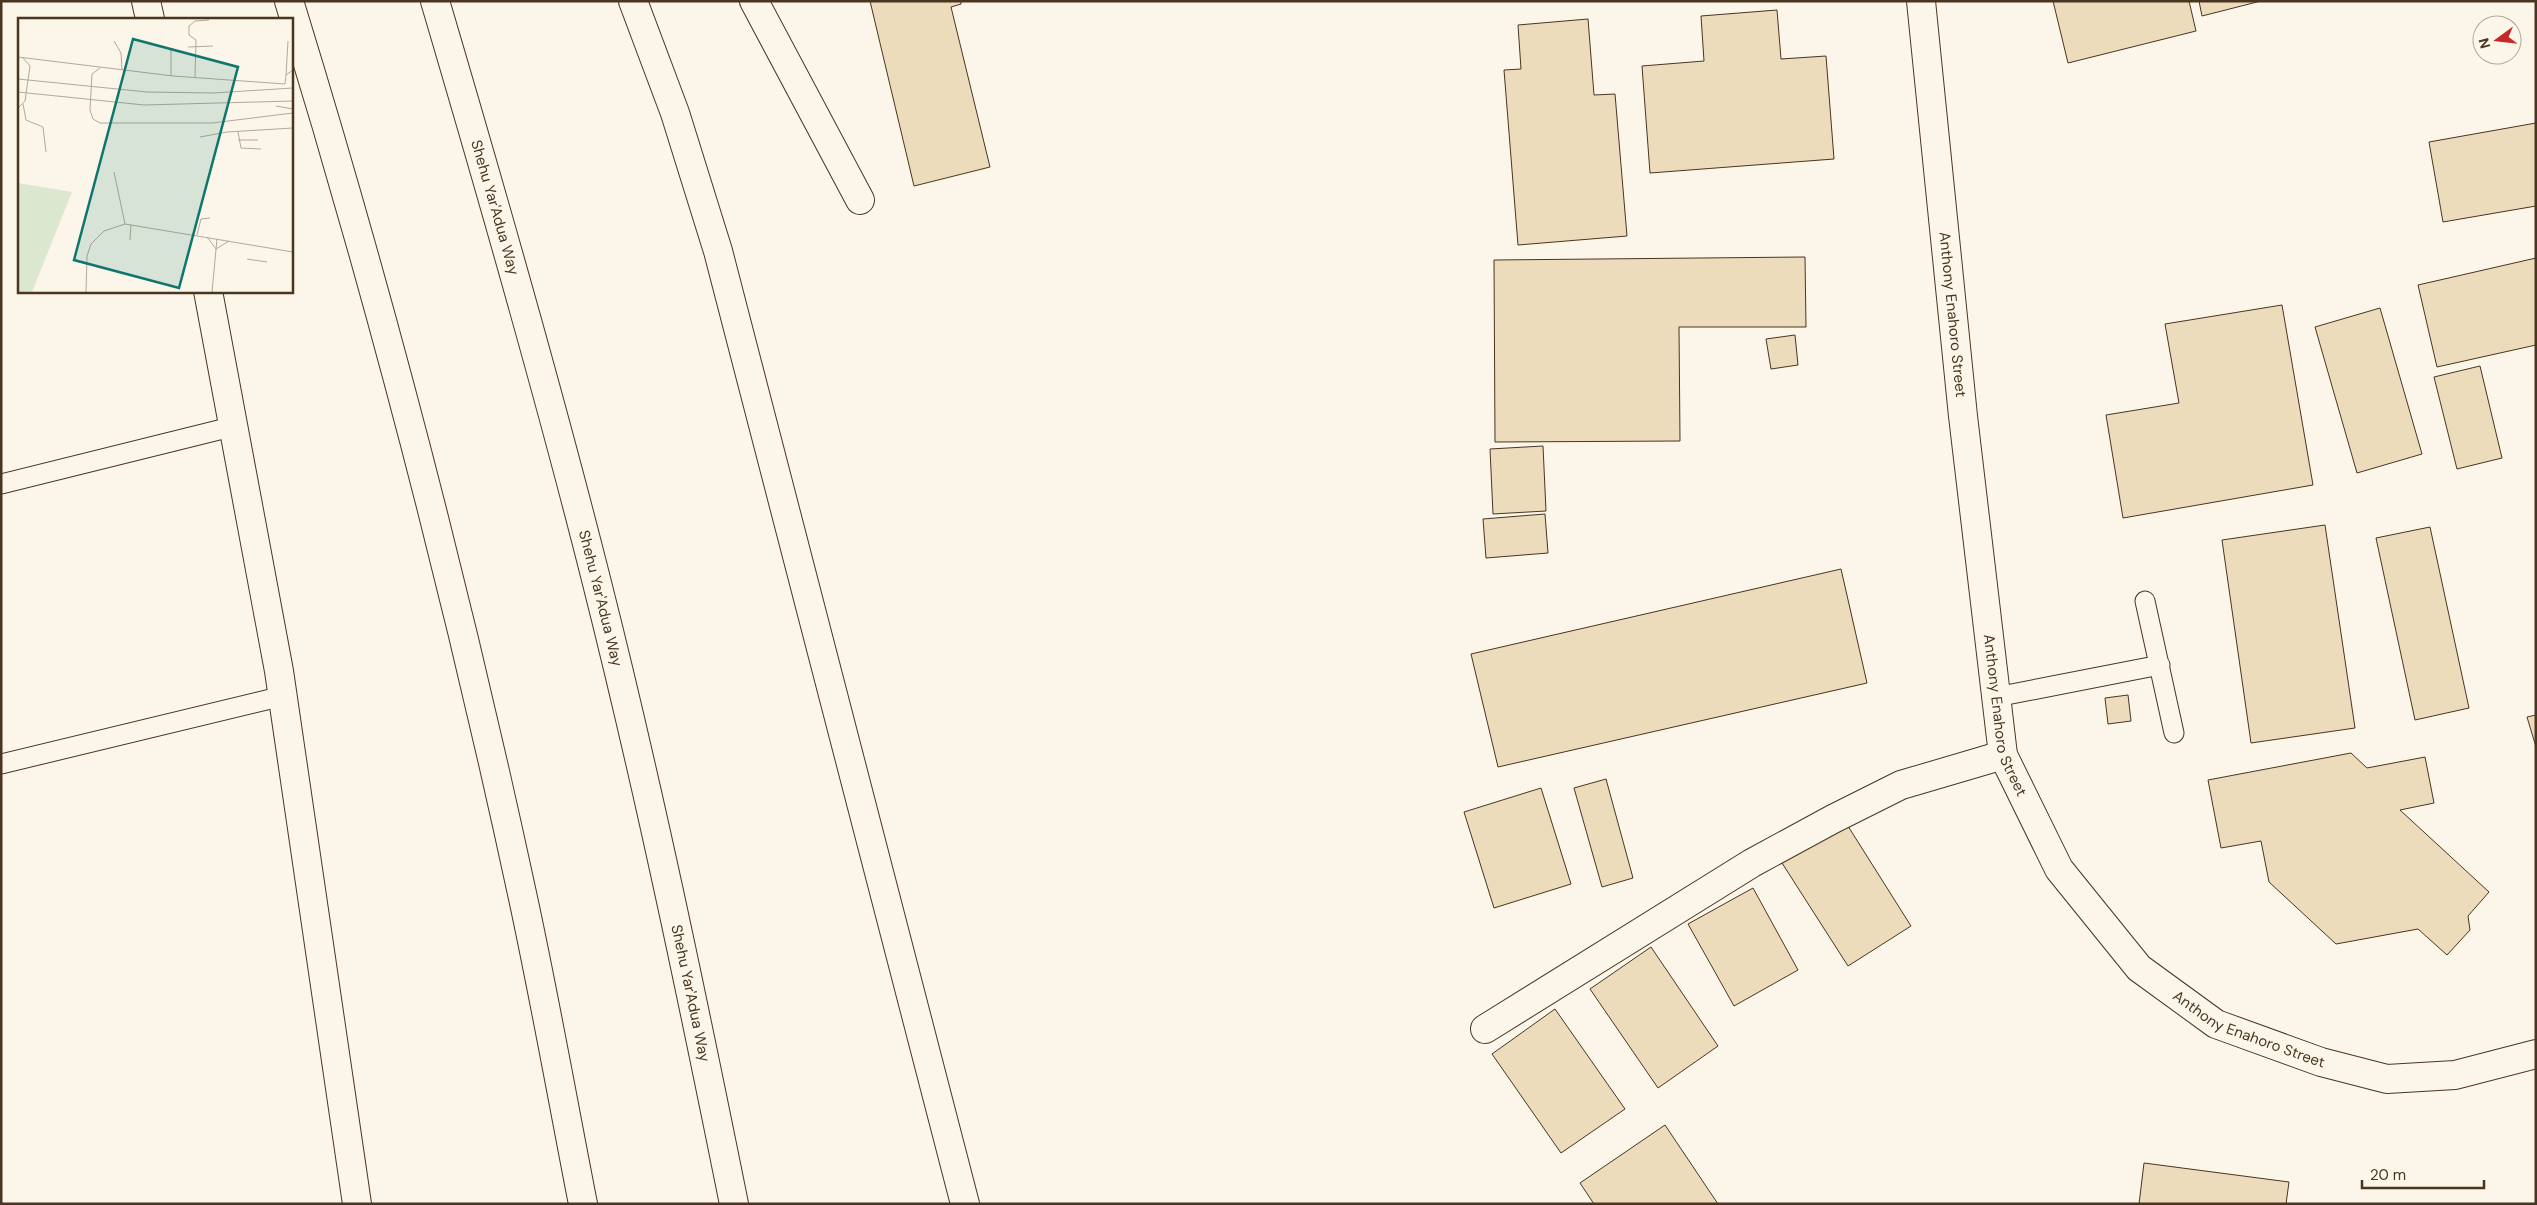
<svg xmlns="http://www.w3.org/2000/svg" width="2537" height="1205" font-family="'DM Sans',sans-serif">
<style>
.building{fill:#ecdcbc;stroke:#4a3520}
.lines{fill:none;stroke-linecap:round;stroke-linejoin:round}
.lane-casing{stroke:#4a3520;stroke-width:21}
.street-casing{stroke:#4a3520;stroke-width:30}
.secondary-casing{stroke:#4a3520;stroke-width:30}
.highway-casing{stroke:#4a3520;stroke-width:30}
.lane{stroke:#fbf6e9;stroke-width:19}
.street{stroke:#fbf6e9;stroke-width:28}
.secondary{stroke:#fbf6e9;stroke-width:28}
.highway{stroke:#fbf6e9;stroke-width:28}
.labels{text-anchor:middle;dominant-baseline:central;stroke-width:4;stroke-linejoin:round;paint-order:stroke}
.street-label{font-size:15px;fill:#4a3520;stroke:#fbf6e9}
.inset-road{fill:none;stroke:#b4a999;stroke-width:1}
.view{fill:#0f766e;fill-opacity:0.15;stroke:#0f766e;stroke-width:2.5}
.inset-edge{fill:none;stroke:#4a3520;stroke-width:2.5}
</style>
<rect width="100%" height="100%" fill="#fbf6e9"/>
<path class="building" d="M870 1H961V4L951 7 990 167 914 186Z
M2053 1H2189L2196 31 2068 63Z
M2199 1H2261L2202 16Z
M1777 10 1781 59 1826 56 1834 159 1650 173 1642 66 1704 61 1701 16Z
M1588 19 1594 95 1615 94 1627 236 1518 245 1504 70 1521 69 1518 25Z
M2536 123V206L2443 222 2429 142Z
M1805 257 1806 327H1679L1680 441 1495 442 1494 260Z
M2536 258V345L2437 367 2418 285Z
M2282 305 2313 485 2123 518 2106 415 2179 403 2165 324Z
M2380 308 2422 454 2357 473 2315 327Z
M1795 335 1798 365 1771 369 1766 339Z
M2480 366 2502 458 2457 469 2434 377Z
M1543 446 1546 511 1493 514 1490 449Z
M1545 514 1548 553 1486 558 1483 519Z
M2325 525 2355 728 2251 743 2222 540Z
M2430 527 2469 708 2415 720 2376 538Z
M1841 569 1867 683 1498 767 1471 654Z
M2128 695 2131 721 2108 724 2105 698Z
M2536 715V747L2527 717Z
M2351 753 2367 768 2425 757 2434 803 2400 810 2489 892 2468 916 2470 930 2447 955 2418 929 2336 944 2269 882 2261 841 2221 848 2208 780Z
M1606 779 1633 878 1602 887 1574 788Z
M1541 788 1571 884 1494 908 1464 812Z
M1846 823 1911 926 1848 966 1782 863Z
M1753 888 1798 970 1734 1006 1688 924Z
M1651 947 1718 1046 1658 1088 1590 989Z
M1555 1009 1625 1109 1561 1153 1492 1054Z
M1665 1125 1718 1204H1594L1580 1183Z
M2144 1163 2289 1182 2286 1204H2139Z"/>
<g class="lines">
<g class="lane-casing">
<path id="lane" d="M1 484 235 426
M2145 601 2174 733
M1996 697 2160 665
M1 764 283 696"/>
</g>
<g class="street-casing">
<g id="street">
<path d="M754 1 860 200"/>
<path id="s1" d="M1921 1 1963 416 2003 755 2059 869 2139 968 2216 1024 2321 1062 2387 1079 2455 1075 2536 1054"/>
<path d="M1485 1029 1752 863 1833 819 1901 785 2003 755"/>
</g>
</g>
<g class="secondary-casing">
<path id="secondary" d="M146 1 150 19
M633 1 675 113 718 251 965 1204
M208 291 279 671 357 1204"/>
</g>
<g class="highway-casing">
<g id="highway">
<path d="M289 1C380 296 458 596 523 898 545 1000 563 1102 583 1204"/>
<path id="s2" d="M435 1C492 194 548 388 597 583 649 789 692 996 734 1204"/>
</g>
</g>
<use href="#lane" class="lane"/>
<use href="#street" class="street"/>
<use href="#secondary" class="secondary"/>
<use href="#highway" class="highway"/>
</g>
<g class="labels">
<g class="street-label">
<text stroke="none"><textPath href="#s2" startOffset="215">Shehu Yar'Adua Way</textPath></text>
<text stroke="none"><textPath href="#s1" startOffset="315">Anthony Enahoro Street</textPath></text>
<text stroke="none"><textPath href="#s2" startOffset="620">Shehu Yar'Adua Way</textPath></text>
<text stroke="none"><textPath href="#s1" startOffset="720">Anthony Enahoro Street</textPath></text>
<text stroke="none"><textPath href="#s2" startOffset="1025">Shehu Yar'Adua Way</textPath></text>
<text stroke="none"><textPath href="#s1" startOffset="1140">Anthony Enahoro Street</textPath></text>
</g>
</g>
<g transform="translate(18 18)">
<rect width="275" height="275" fill="#fbf6e9"/>
<path d="M0 165 54 174 14 274H0Z" fill="#dce7d0"/>
<path class="inset-road" d="M96 23 103 35 104 52M170 29 195 28M0 39 155 58 267 66 268 57 275 52M82 50 74 56 72 92 75 101 82 105H194L275 95M268 57 270 23M153 58V31M177 60 178 22 171 17V8L177 3 191 2M0 61 129 74 196 75 275 70M0 74 126 87 275 83M5 86 8 102 25 109 28 134M258 88 275 91M0 90 7 83 12 48 5 40M220 114 223 130 243 131M182 119 209 114 275 110M220 122H240M96 154 107 206M179 217 183 201 192 200M189 219 198 231 211 223M112 222 113 207M229 241 249 244M68 274 69 238 73 226 86 213 107 206 275 234M194 274 199 221"/>
<path class="view" d="M115 21 220 49 161 270 56 242Z"/>
<rect width="275" height="275" class="inset-edge"/>
</g>
<rect width="2537" height="1205" fill="none" stroke="#4a3520" stroke-width="5"/>
<g transform="translate(2497 40) rotate(255)"><circle r="24" fill="#fbf6e9" stroke="#b4a999"/>
<path d="M0-4L9 19L0 12L-9 19Z" fill="#c62828"/>
<text y="-8" font-size="14" font-weight="bold" text-anchor="middle" fill="#4a3520">N</text>
</g>
<path d="M2362 1180v8h122v-8" fill="none" stroke="#4a3520" stroke-width="2.5"/>
<text x="2370" y="1180" font-size="15" fill="#4a3520" stroke="#fbf6e9" stroke-width="4" paint-order="stroke">20 m</text>
</svg>
